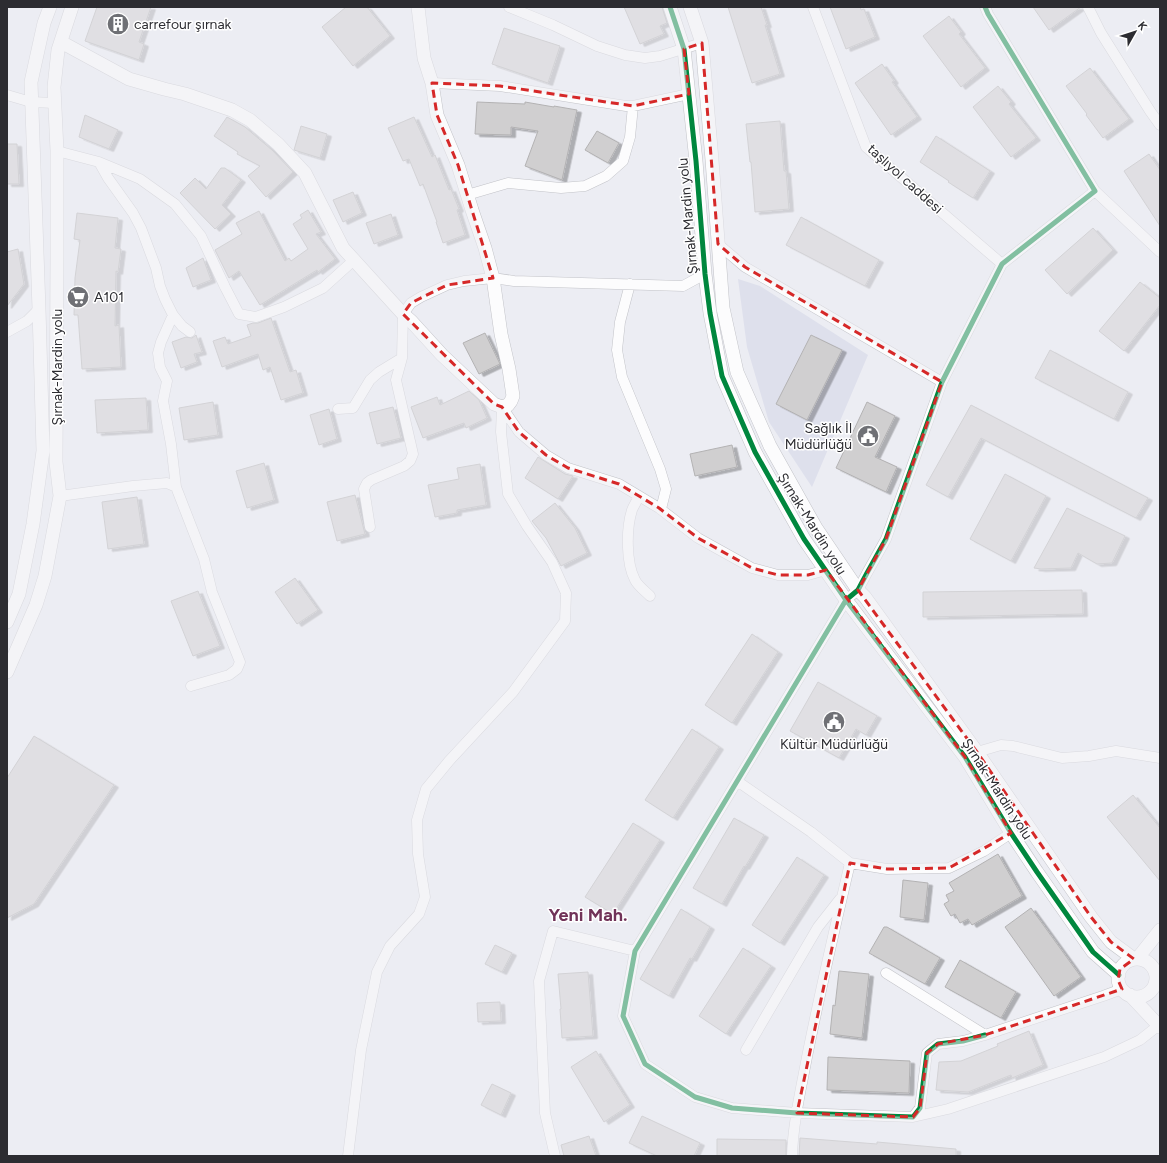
<svg xmlns="http://www.w3.org/2000/svg" width="1167" height="1163" font-family="Figtree,sans-serif">
<style>
.built{fill:#dee0ec}
.building{fill:#d0cfd0;stroke:#b3b2b3;filter:url(#shadow)}
.lines{fill:none;stroke-linecap:round;stroke-linejoin:round}
.minor-casing{stroke:#c2c3c8;stroke-width:11}
.tertiary-casing{stroke:#c2c3c8;stroke-width:14}
.minor{stroke:#fcfcfd;stroke-width:10}
.tertiary{stroke:#fcfcfd;stroke-width:13}
.cycleway-casing{stroke:#fff;stroke-width:8}
.cycleway{stroke:#00873e;stroke-width:5}
.marked{fill:none;stroke:#d62828;stroke-width:3;stroke-dasharray:8 5;stroke-linejoin:round}
.labels{text-anchor:middle;dominant-baseline:central;stroke-width:3;stroke-linejoin:round;paint-order:stroke}
.poi-label{font-size:14px;fill:#2c2c31;stroke:#fff;text-anchor:start}
.street-label{font-size:14px;fill:#2c2c31;stroke:#fff}
.district-label{font-size:18px;font-weight:bold;fill:#713358;stroke:#fff}
</style>
<defs>
<filter id="shadow"><feDropShadow dx="4.5" dy="2.5" stdDeviation="0" flood-color="#0004"/></filter>
</defs>
<rect width="100%" height="100%" fill="#ecedf3"/>
<path class="built" d="M738 279 760 286 868 355 812 487 769 422 747 347Z"/>
<path class="building" d="M97 7H151L139 42 144 44 139 60 85 41Z
M346 7H367L390 36 353 66 322 27Z
M624 7H662L667 23 660 26 664 34 640 44Z
M728 7H761L767 25H765L780 74 752 83Z
M830 7H860L861 10 864 9 875 37 846 49Z
M1033 7H1081L1049 30Z
M949 16 961 32 959 34 985 68 961 87 923 36Z
M504 28 560 46 548 83 492 64Z
M882 64 894 81 892 82 917 117 891 135 855 83Z
M1090 68 1129 119 1103 138 1086 115 1087 114 1066 86Z
M998 86 1011 102 1009 104 1036 138 1011 157 973 107Z
M477 102 525 104V102L554 107V106L577 110 562 180 525 166 538 131 511 127V135L475 134Z
M85 115 118 130 109 149 79 137Z
M227 117 245 127 272 150 293 172 266 197 248 176 260 166 237 154 238 152 214 136Z
M414 117 432 157 435 155 449 190 451 189 459 209 457 210 465 235 443 243 436 222H437L423 184 420 186 409 159 403 161 388 128Z
M780 121 784 171H786L789 209 755 212 751 162H750L746 124Z
M301 126 327 134 320 158 294 150Z
M597 131 619 143 608 163 585 150Z
M936 136 990 171 973 198 948 182 949 181 920 162Z
M7 144H17L19 184H7Z
M1149 154 1160 170V226L1124 171Z
M221 168H225L241 180 222 205 231 214 215 229 180 193 195 178 206 189Z
M353 192 362 213 343 222 333 200Z
M308 210 321 232 316 234 335 259 318 272 317 270 260 305 239 271 229 278 215 250 242 234 236 223 259 211 285 261 289 258 291 261 308 249 293 224 302 218 300 215Z
M77 213 118 218 115 248 121 249 118 272 116 271 115 326 119 325 121 367 82 369 78 315H74L75 278 80 240 74 239Z
M391 214 398 235 374 244 366 223Z
M801 217 879 260 865 286 786 245Z
M1093 228 1113 250 1067 294 1045 270Z
M18 249 24 284 18 292 7 306V252Z
M203 258 211 280 193 287 186 268Z
M1140 282 1160 298V305L1124 351 1099 331Z
M271 318 290 372 296 370 303 393 281 400 270 367 263 370 258 354 222 367 213 341 225 337 228 344 251 336 247 325 253 323H258Z
M485 333 500 364 479 374 463 343Z
M196 335 202 352 194 354 197 362 181 368 172 342 186 337 192 338Z
M811 335 842 350 807 420 776 404Z
M1050 350 1128 392 1114 419 1035 378Z
M469 391 479 400 487 418 466 428 464 423 423 438 411 407 437 397 440 405Z
M146 398 148 430 97 433 95 400Z
M213 402 218 435 184 440 179 408Z
M867 402 895 416 875 457 897 467 886 492 836 468Z
M971 405 1148 498 1136 518 981 438 948 497 926 485Z
M393 407 401 438 377 444 369 413Z
M329 409 337 439 319 445 310 415Z
M732 445 737 467 695 476 690 454Z
M538 457 565 474 573 476 558 499 525 478Z
M264 463 274 500 247 508 236 471Z
M480 464 486 505 457 510V513L435 517 428 485 459 479 457 468Z
M1005 474 1046 496 1011 561 970 539Z
M355 495 365 534 337 541 327 502Z
M137 497 144 544 108 549 102 502Z
M555 503 575 528 587 553 561 566 546 538 532 521Z
M1067 508 1125 536 1112 563 1097 564 1078 553 1071 568 1041 569 1034 568Z
M295 578 318 610 297 624 275 592Z
M1082 590 1083 614 923 617V592Z
M198 591 220 646 193 656 171 601Z
M752 634 778 652 732 723 705 705Z
M818 682 877 716 866 735 856 729 839 758 790 731Z
M692 729 719 747 673 818 645 800Z
M34 736 114 785 34 904 7 918V778Z
M1133 795 1160 828V881L1107 817Z
M734 818 764 835 745 867 744 866 722 904 693 888Z
M633 823 660 840 613 914 585 897Z
M998 854 1022 896 972 925 968 919 960 923 955 914 951 916 944 904 949 901 946 895 954 891 949 883Z
M797 857 824 875 780 943 752 925Z
M903 880 928 883 924 920 900 917Z
M1031 908 1081 977 1054 996 1005 927Z
M681 909 710 927 692 959 690 958 669 996 640 979Z
M884 927H887L940 958 925 984 869 953Z
M495 945 512 953 502 972 485 964Z
M743 948 771 966 726 1034 699 1016Z
M960 960 1016 992 1001 1018 945 987Z
M839 971 869 974 862 1038 830 1034 833 1005 835 1006Z
M588 972 593 1036 562 1038 560 1009H561L558 974Z
M500 1002 501 1021 478 1022 477 1003Z
M1029 1031 1043 1065 1012 1078 1011 1075 968 1092 936 1090 939 1062 961 1061 998 1046 997 1044Z
M596 1051 630 1105 604 1122 571 1067Z
M828 1057 910 1061 909 1093 827 1090Z
M492 1084 511 1093 501 1115 481 1105Z
M642 1116 700 1143 694 1156H657L629 1143Z
M589 1136 596 1156H564L561 1145Z
M800 1138 877 1144V1142L956 1149V1156H799Z
M717 1139 786 1140V1156H717Z"/>
<g class="lines">
<g class="minor-casing">
<path id="minor" d="M509 7 553 25 597 46 625 55 645 58 660 56 702 43
M813 7 866 147 1002 264
M985 7 988 14 1095 191 1002 264 942 382 886 539 867 573 858 590 846 600 635 951 623 1016 645 1064 695 1097 732 1108 797 1113 913 1117 920 1108 927 1053 938 1044 963 1041 985 1035
M1088 7 1101 33 1150 111 1160 125
M432 83 500 86 626 106H633L689 94
M7 95 31 102 55 103
M57 151 99 162 140 179 175 204 201 236 225 287 239 314 256 317 284 307 323 288 354 260
M99 162 108 178 133 213 141 228 156 268 160 286 165 299 173 315 182 326 190 332
M1095 191 1160 252
M467 195 508 183 561 188 585 186 606 176 623 161 630 137 633 106
M718 244 745 267 942 382
M630 284 620 322 617 350 622 377 660 469 666 489 662 505 659 508
M173 315 161 342 158 353 160 367 167 381 163 401 171 444 176 487 204 559 212 592 240 662 237 669 229 675 191 686
M7 332 27 321 39 309
M502 407 519 432 546 455 568 468 619 484 659 508 698 538 752 568 778 575H808L826 570
M338 409 353 408 370 380 379 372 402 358
M60 496 133 486 167 483 176 487
M639 496C637 501 634 505 632 510 626 529 626 563 635 580 638 586 645 591 650 596
M370 527 364 489 367 483 371 480 404 466 410 461 413 454 396 380 402 358 403 314 411 303 421 297 447 285 464 281 493 278 514 281 683 286 705 274
M977 752 1001 745 1013 746 1062 758 1089 756 1116 751 1160 758
M737 781 811 832 850 863 887 869 949 868 984 851 1011 833
M886 973 985 1035 1103 996 1122 989
M746 1050 818 927 840 899
M913 1117 948 1109 1104 1057 1140 1040 1159 1025
M348 1156 361 1050 377 972 390 946 419 914 425 897 418 854 417 820 426 789 449 761 513 692 565 621 566 593 552 562 527 526 508 494 501 432 502 407
M555 1156 545 1113 539 981 553 931 635 951
M792 1156C793 1123 801 1089 807 1057 820 992 835 927 850 863"/>
</g>
<g class="tertiary-casing">
<path id="tertiary" d="M670 7 684 49 696 161 705 274 710 313 722 376 755 452 804 539 846 600 965 757 1011 833 1037 872 1093 952 1119 975
M690 7 702 43 712 160 723 308 737 372 770 446 816 528 858 590 865 597 977 752 1091 917 1111 942 1134 959
M61 42 129 79 164 89 185 94 232 110 250 120 278 144 305 173 343 248 403 314 411 321 442 355 494 404 502 407 508 405 511 401 513 396 509 369 501 334 493 278 485 248 472 210 458 165 437 115 432 83 424 58 418 7
M7 622 19 594 33 524 43 451 39 309 31 82 44 23 50 7
M7 672 36 605 45 576 60 496 56 462 57 256V151L54 87 58 50 72 7
M1137 959 1160 930
M1118 978a19 19 0 1 1 38 0a19 19 0 1 1-38 0Z
M1130 995 1160 1027"/>
</g>
<use href="#minor" class="minor"/>
<use href="#tertiary" class="tertiary"/>
<g class="cycleway-casing">
<path id="cycleway" d="M670 7 684 49 696 161 705 274 710 313 722 376 755 452 804 539 846 600 965 757 1011 833 1037 872 1093 952 1119 975
M985 7 988 14 1095 191 1002 264 942 382 886 539 867 573 858 590 846 600 635 951 623 1016 645 1064 695 1097 732 1108 797 1113 913 1117 920 1108 927 1053 938 1044 963 1041 985 1035"/>
</g>
<use href="#cycleway" class="cycleway"/>
</g>
<path d="M0 0H1167V1163H0ZM702 43 718 244 745 267 942 382 886 539 858 590 977 752 1091 917 1111 942 1134 959 1120 969 1118 980 1122 989 985 1035 938 1044 927 1053 920 1108 913 1117 797 1113 850 863 887 869 949 868 1011 833 965 757 826 570 808 575H778L752 568 698 538 659 508 619 484 568 468 546 455 519 432 502 407 494 404 403 314 411 303 447 285 493 278 458 165 437 115 432 83 500 86 633 106 689 94 684 49Z" fill="#ecedf3" fill-opacity=".55" fill-rule="evenodd"/>
<path class="marked" d="M702 43 718 244 745 267 942 382 886 539 858 590 977 752 1091 917 1111 942 1134 959 1120 969 1118 980 1122 989 985 1035 938 1044 927 1053 920 1108 913 1117 797 1113 850 863 887 869 949 868 1011 833 965 757 826 570 808 575H778L752 568 698 538 659 508 619 484 568 468 546 455 519 432 502 407 494 404 403 314 411 303 447 285 493 278 458 165 437 115 432 83 500 86 633 106 689 94 684 49Z"/>
<defs>
<g id="building-disc" transform="scale(1.15)"><circle r="9.5" fill="#6f7075" stroke="#fff"/><path d="M-4-6H4V6H1V3H-1V6H-4ZM-2.5-4.3h1.7v1.8h-1.7ZM.8-4.3h1.7v1.8H.8ZM-2.5-1h1.7V.8h-1.7ZM.8-1h1.7V.8H.8Z" fill="#fff"/></g>
<g id="supermarket-disc" transform="scale(1.15)"><circle r="9.5" fill="#6f7075" stroke="#fff"/><path d="M-6-5.5h2.5l.6 2H6L4.5 2H-2.5L-4.4-4H-6ZM-1.5 3.2a1.3 1.3 0 1 0 .1 0ZM3 3.2a1.3 1.3 0 1 0 .1 0Z" fill="#fff"/></g>
<g id="civic-disc" transform="scale(1.15)"><circle r="9.5" fill="#6f7075" stroke="#fff"/><path d="M-.6-6.5H3V-4.5H.6V-3L4-1V1h2V6H-6V1h2V-1L-.6-3ZM-1.2 2.5V6h2.4V2.5Z" fill="#fff"/></g>
</defs>
<g fill-rule="evenodd">
<use href="#building-disc" x="118" y="24"/>
<use href="#supermarket-disc" x="78" y="297"/>
<use href="#civic-disc" x="868" y="436"/>
<use href="#civic-disc" x="834" y="722"/>
</g>
<g class="labels">
<g class="poi-label">
<text x="134" y="24">carrefour şırnak</text>
<text x="94" y="297">A101</text>
<text x="852" y="428" text-anchor="end">Sağlık İl<tspan x="852" dy="16">Müdürlüğü</tspan></text>
<text x="834" y="744" text-anchor="middle">Kültür Müdürlüğü</text>
</g>
<g class="street-label">
<text transform="translate(905 179) rotate(42)">taşlıyol caddesi</text>
<text transform="translate(688 216) rotate(-95)">Şırnak-Mardin yolu</text>
<text transform="translate(57 367) rotate(-90)">Şırnak-Mardin yolu</text>
<text transform="translate(812 524) rotate(58)">Şırnak-Mardin yolu</text>
<text transform="translate(997 789) rotate(57)">Şırnak-Mardin yolu</text>
</g>
<g class="district-label">
<text x="588" y="915">Yeni Mah.</text>
</g>
</g>
<rect width="1167" height="1163" fill="none" stroke="#2c2c31" stroke-width="16"/>
<g transform="translate(1135 32) rotate(51)" stroke="#ffffff" stroke-width="3" paint-order="stroke">
<path d="M0-3L7 15L0 10L-7 15Z" fill="#2c2c31"/>
<text y="-6" font-size="11" font-weight="bold" text-anchor="middle" fill="#2c2c31">K</text>
</g>
</svg>
